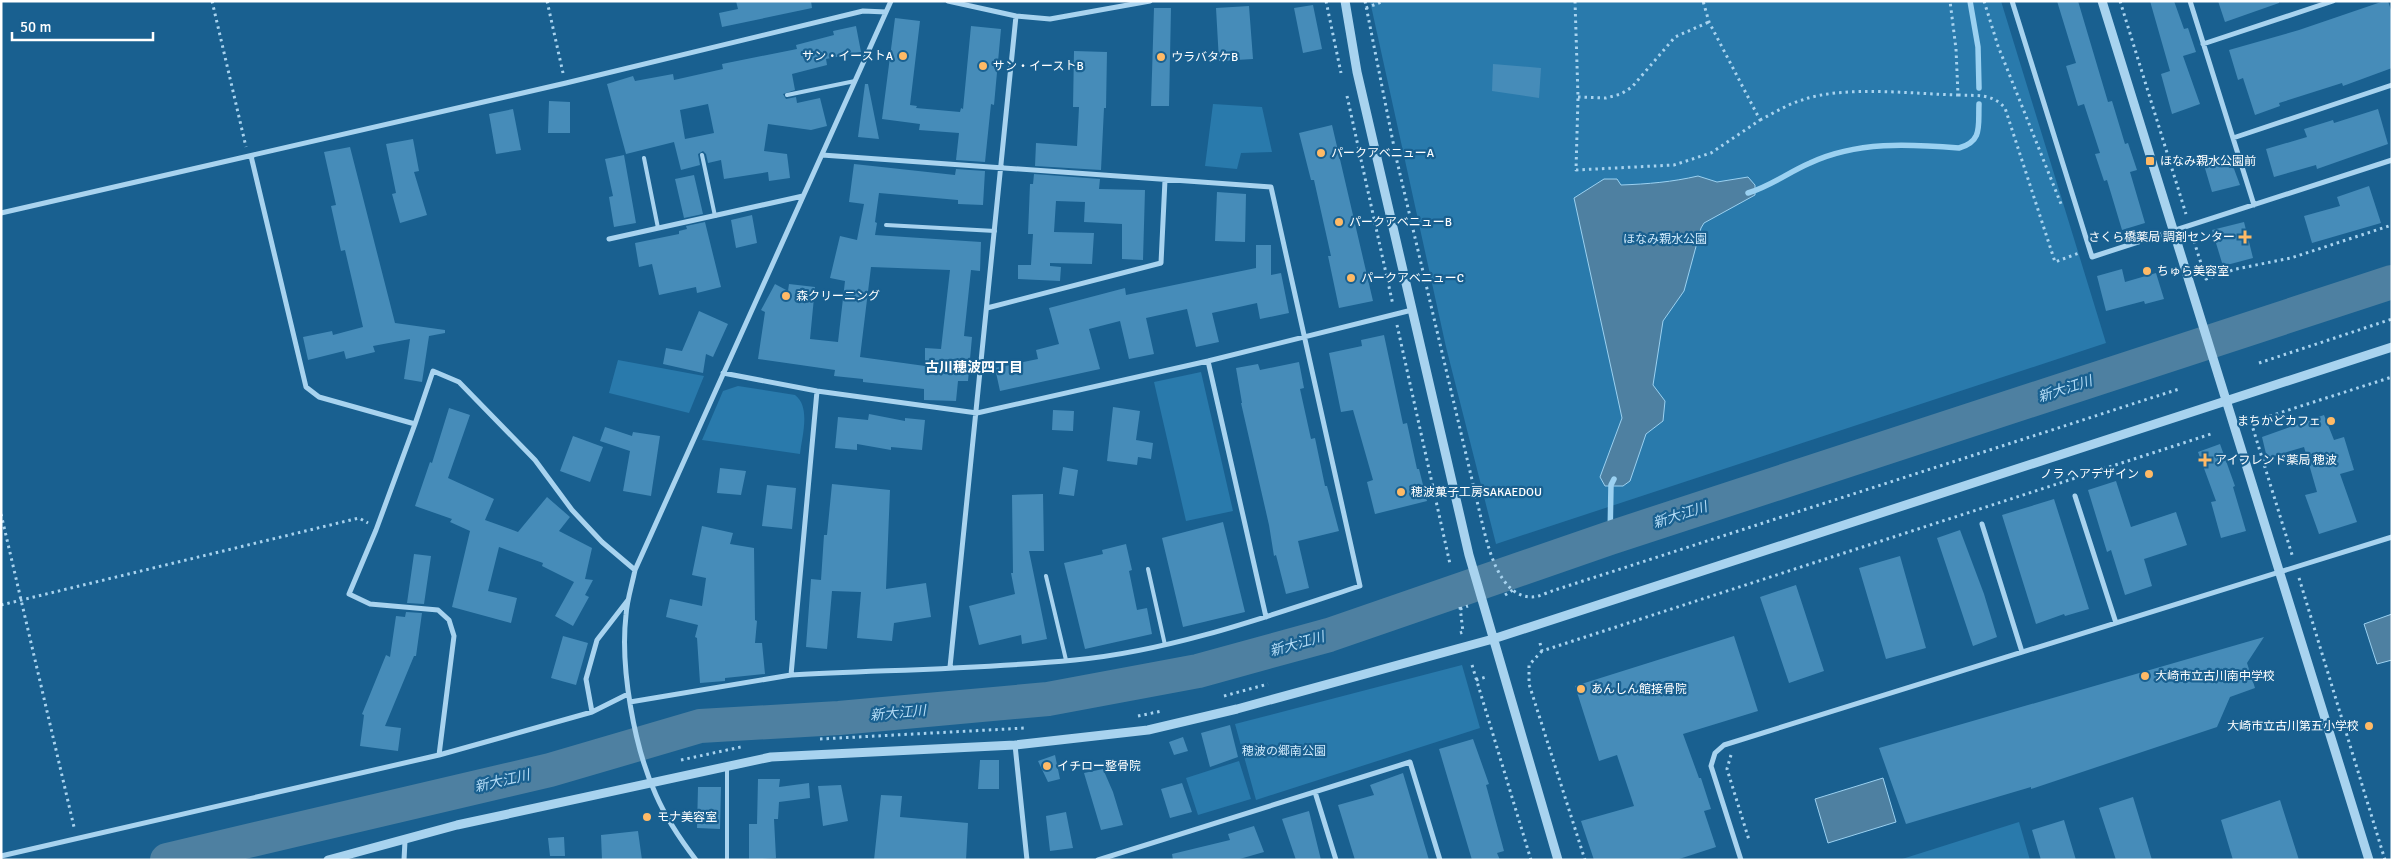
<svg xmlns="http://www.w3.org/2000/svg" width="2393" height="861" font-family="Signika,'Noto Sans JP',sans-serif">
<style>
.green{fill:#297aac}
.water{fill:#4e80a1;stroke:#9bd1f1}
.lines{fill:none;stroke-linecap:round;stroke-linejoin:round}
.stream{stroke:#9bd1f1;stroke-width:5.5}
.river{stroke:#4e80a1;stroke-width:34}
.building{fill:#468cb9;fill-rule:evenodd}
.path{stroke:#a8d3ef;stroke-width:3;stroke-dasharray:2.5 4;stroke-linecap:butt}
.service{stroke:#a8d3ef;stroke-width:4}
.minor{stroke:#a8d3ef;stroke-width:5}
.tertiary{stroke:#a8d3ef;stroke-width:9}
.poi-dot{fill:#ffba66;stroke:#196090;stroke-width:2}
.labels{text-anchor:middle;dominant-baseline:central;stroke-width:4.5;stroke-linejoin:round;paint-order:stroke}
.poi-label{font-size:12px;fill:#fff;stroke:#196090;text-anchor:start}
.park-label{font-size:12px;fill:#cee9fb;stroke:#196090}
.neighbourhood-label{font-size:14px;font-weight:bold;fill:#fff;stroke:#196090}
.water-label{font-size:14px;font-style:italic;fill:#b4dcf6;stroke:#196090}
</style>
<rect width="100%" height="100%" fill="#196090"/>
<path class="green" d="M1370 1H2001L2106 343 1496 544 1446 347Z
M1213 104 1262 107 1272 152 1241 153 1237 169 1205 166Z
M618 360 704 376 689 413 609 393Z
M1201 372 1233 511 1186 521 1154 382Z
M738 386 795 395C811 407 802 436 800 454L702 440 723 391Z
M1462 665 1480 728 1256 800 1235 724Z
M1239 761 1251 799 1198 815 1186 778Z
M2019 822 2030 860H1899Z"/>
<path class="water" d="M1698 176 1717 182 1748 177 1755 185V195L1704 223 1701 228 1684 291 1663 321 1653 385 1665 401 1663 421 1646 434 1630 481 1623 486H1605L1600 477 1622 418 1574 198 1604 179H1617L1621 185C1648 184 1672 182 1698 176Z
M2392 614V660L2377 664 2364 624Z
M1883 778 1896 822 1828 843 1815 799Z"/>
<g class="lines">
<path class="stream" d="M1970 1 1978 47 1979 88
M1748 193C1771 186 1789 172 1810 163 1857 141 1909 144 1959 148 1983 141 1978 126 1979 104
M1610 538 1611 485 1614 479"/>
<path class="river" d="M167 860 550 770 700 726 839 718 1048 699 1198 671 1329 635 1610 538 2392 282"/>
</g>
<path class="building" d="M736 1H811L812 8 722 27 719 13 738 9Z
M2057 1H2078L2108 102 2112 101 2125 144 2128 143 2137 170 2130 172 2145 223 2122 230 2107 180 2104 181 2095 154 2100 153 2084 104 2078 106 2066 66 2076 63Z
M2150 1H2174L2184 29 2188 28 2196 52 2183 56 2200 104 2172 114 2161 74 2170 71Z
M2218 1H2279V3L2225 22Z
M2384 1H2388L2392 13V68L2343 86 2342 83 2279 103 2280 106 2255 115 2243 78 2238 80 2229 50 2299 30Z
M1313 5 1322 49 1303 53 1294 8Z
M1249 6 1253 59 1219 61 1216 8Z
M1154 8H1171L1169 106H1151Z
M895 18 920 21 910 105 917 106 916 108 960 112 961 108 963 109 971 26 1001 29 994 105 991 104 985 162 956 160 959 133 919 130 920 124 882 119Z
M856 26 861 52 826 59 827 65 792 74 795 90 783 94 786 99 796 97 797 103 820 98 827 126 811 130 768 124 764 151 787 154 790 178 769 181 768 172 724 179 721 160 708 163 706 154 703 151 698 154 700 165 681 170 674 142 626 154 607 84 633 76 635 81 673 74 674 80 723 69 722 64 797 49 796 45 834 35 833 31ZM708 104 714 133 685 139 680 110Z
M1074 51 1107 52 1106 108H1104L1101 170 1035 166 1036 143 1077 146 1079 107H1073Z
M1493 64 1541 68 1539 98 1492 91Z
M865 84H868L879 139 858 137Z
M549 101 570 102V133H548Z
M513 109 521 150 496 154 489 114Z
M2378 109 2388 144 2317 169 2316 165 2274 177 2266 149 2307 137 2304 129 2333 120 2334 123Z
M1332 125 1373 301 1339 308 1328 256H1331L1314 180H1311L1299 133Z
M413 139 419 171 414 172 427 215 400 223 392 194 396 193 386 144Z
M350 147 395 323 445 330V333L429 336 422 382 404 379 410 339 373 346 375 352 346 359 344 351 308 360 303 337 332 331 333 335 363 327 345 250 341 251 331 206 336 205 324 152Z
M624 155 636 223 614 227 609 197 613 196 605 159Z
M2230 158 2240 185 2212 192 2204 165Z
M854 164 955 175 956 169 985 171 983 205 958 204V200L879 193 875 222 877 223 875 235 981 242 980 271 971 270 964 336 972 337 968 381H958L956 401 924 400V389L863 382V379L834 376 835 370 758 359 765 312 761 310 775 284 788 291 789 284 815 287 810 339 838 342 845 281 830 278 840 236 857 240 864 204 849 202ZM871 267 950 270 941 349 925 348V366L860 357Z
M1034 174 1100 179 1099 189 1145 190 1143 260 1122 259V224L1084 222 1085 202 1056 201 1054 232 1094 233 1092 264 1050 263V266L1061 267 1060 281 1018 279V265H1031L1033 234H1028L1030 184H1033Z
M694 175 703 214 684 218 675 179Z
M2369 186 2381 223 2312 243 2304 216 2340 206 2337 197Z
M1217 192 1246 194 1245 242 1215 241Z
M752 215 757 243 736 248 731 220Z
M705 222 721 287 697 293 696 287 659 295 652 264 639 267 635 243 679 234V231L687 229 686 226Z
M2244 222 2253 258 2223 266 2212 230Z
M1256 245H1271V275L1281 273 1289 313 1260 319 1257 303 1212 313 1219 342 1196 347 1187 309 1146 318 1154 354 1129 359 1120 321 1089 329 1100 369 1000 391 995 368 1038 359 1036 350 1059 344 1049 308 1125 288 1126 295 1256 268Z
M2122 269 2125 282 2156 273 2164 299 2145 304 2144 301 2106 311 2097 276Z
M699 311 728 324 713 357 706 354 703 373 663 364 666 348 682 351Z
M1384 335 1403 424 1407 423 1417 469H1419L1427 501 1375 514 1367 482 1373 480 1353 410 1341 412 1329 353 1362 346 1361 340Z
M1299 362 1304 388 1300 389 1311 439 1315 438 1325 486H1327L1339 531 1298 541 1309 588 1286 594 1276 555 1274 556 1269 525 1241 403H1242L1236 368 1258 364 1260 370Z
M1113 407 1140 411 1136 440 1153 443 1151 459 1138 457 1137 465 1107 461Z
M449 408 470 415 448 478 494 499 485 520 518 532 547 497 570 517 559 531 592 548 585 579 593 580 585 595 589 597 573 626 555 616 574 582 542 566 543 563 499 547 488 591 517 598 511 623 452 607 470 531 450 522 452 519 415 506 430 462 432 463Z
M1053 410 1074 411 1073 431 1052 430Z
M869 414 905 421V418L925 420 922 450 891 447V450L857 444V450L835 448 838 417 868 420Z
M2324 415 2334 440 2344 437 2354 470 2340 474 2357 522 2319 534 2305 495 2317 492 2304 447 2267 458 2262 437Z
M605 427 632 436 633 432 660 436 651 496 623 491 630 451 600 441Z
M573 436 603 447 590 482 560 471Z
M2220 444 2235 486 2233 487 2246 531 2221 538 2211 502 2216 501 2198 452Z
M1063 467 1078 470 1074 496 1059 494Z
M720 468 746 471 741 495 717 493Z
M2116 481 2131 527 2176 512 2187 545 2144 559 2152 586 2125 595 2111 550 2107 552 2088 490Z
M832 484 890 490 886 589 926 583 931 617 894 623 892 641 857 638 861 592 832 591 827 649 806 647 811 579 821 580 824 535H827Z
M767 485 796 488 792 529 762 526Z
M1043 494 1044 551H1029L1047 639 1022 644 1021 635 979 645 969 606 1015 594 1011 573H1013L1012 495Z
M2054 499 2089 609 2065 616 2064 614 2036 624 2002 515Z
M1223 522 1245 612 1183 627 1162 538Z
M702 526 733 533 730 544 754 548 755 620 757 621 755 643H762L765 674 725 678V681L700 683 697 638 695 637 698 625 666 617 670 599 702 606 706 578 692 575Z
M1960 530 1984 594 1997 637 1973 646 1937 538Z
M1126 544 1132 570 1129 571 1137 610 1147 608 1152 634 1085 649 1064 563 1103 554 1102 550Z
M414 554 431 556 424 604 407 603Z
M1900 556 1926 648 1886 659 1859 568Z
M1796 585 1824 671 1789 683 1760 597Z
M406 612 422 613 416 656H414L385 726 401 728 398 751 360 746 364 715 362 714 386 655 390 657 396 616 405 617Z
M563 636 588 643 576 685 551 678Z
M1734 636 1758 711 1683 734 1699 778H1701L1711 809 1704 811 1716 847 1676 860H1594L1581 821 1634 806 1617 755 1599 761 1575 686Z
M2264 637 2247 663 2255 688 2230 697 2217 727 2031 789V787L1906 824 1879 748Z
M1230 725 1238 757 1210 767 1201 733Z
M1183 737 1188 751 1174 755 1169 742Z
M1473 739 1489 784 1486 785 1504 851 1497 853 1500 860H1472L1439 749Z
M1055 755 1060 779 1048 782 1038 761Z
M980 760H999V789H978Z
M1103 769 1113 792 1123 825 1101 830 1084 773Z
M1403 773 1429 860H1355L1338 805 1374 795 1370 785Z
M758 779H780L779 787 809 783 810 798 779 802 778 819H774L776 858 749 860V824H757Z
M1182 783 1192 812 1170 818 1161 789Z
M841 785 848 821 823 826 818 786Z
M698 787H721L720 829 697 828Z
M881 795 902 796 900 817 968 823 966 860H874Z
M2133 797 2152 860H2116L2099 808Z
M2280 800 2299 860H2233L2221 820Z
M1309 811 1321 860H1296L1282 819Z
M1066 812 1073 848 1050 851 1046 816Z
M2064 820 2076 860H2041L2032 830Z
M1254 826 1264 852 1236 860H1173L1172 854 1230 840 1228 834Z
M638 831 642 860H602L601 835Z
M564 837 565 856H550L548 838Z"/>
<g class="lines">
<path class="path" d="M212 1 246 147
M547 1 563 73
M1326 1 1341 73
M1365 1 1396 157 1481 518C1487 543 1498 597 1532 597 1539 597 1548 592 1555 590L2179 389
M1575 1 1578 97 1576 170 1674 165 1711 153 1760 120 1709 22 1703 1
M1984 1 1998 46 2061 204
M2120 1 2186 214
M1366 8 1384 1
M1958 95C1977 96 1992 93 2005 108L2055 262 2079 253
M1347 96 1393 305
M1578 97 1606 98 1621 94 1632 87 1675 37 1709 22
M1760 120C1774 113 1788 104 1802 100 1845 85 1912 94 1958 95L1956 49 1950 1
M2192 235 2206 279 2236 269 2291 258 2392 225
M1397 325 1450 564
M2259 363 2392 319
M2251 422 2293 558
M2251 422 2392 377
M1 514 74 827
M2299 578 2385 860
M1505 595 1513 590
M1 605 359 518 368 523
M1460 607 1463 632 1460 633
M1460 609 1468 606
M1540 643 1542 651 2211 434
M1542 651 1529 665V684L1585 860
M1472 665 1531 860
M1476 680 1486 677
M1224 696 1268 684
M1138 716 1162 711
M820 739 1026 728
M1731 755 1727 769 1749 840
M681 760 741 747"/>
<path class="service" d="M787 95 855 81
M702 155 715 216
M644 158 658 228
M886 225 995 231
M1148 569 1165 645
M1046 576 1066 660
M727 767V860"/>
<path class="minor" d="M948 1 1016 16 1050 19 1150 1
M2012 1 2092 257 2392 160
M2190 1 2254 205
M2203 44 2333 1
M2233 138 2392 85
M251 156 306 387 319 397 415 424 433 371 459 382 535 460 572 510 602 542 635 570
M1 213 566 83 863 11 886 12
M609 239 803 196
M987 308 1161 263 1165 180
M1208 361 1266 617
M723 373 817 391 977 413 1208 361 1412 310
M817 391 791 675C885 670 980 669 1075 660 1171 651 1269 616 1360 586L1271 187 822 155
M415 424 376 530 349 594 370 604 438 610 449 620 454 636 439 755
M2075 496 2116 623
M1982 524 2022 652
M950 667 1016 16
M630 702 791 675
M592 712 586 679 597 640 628 600
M1015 745 1027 860
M1315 792 1336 860
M1 856 439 755 592 712 628 694
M404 860 405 841
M696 860C680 839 666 818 656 795 634 747 620 667 626 615 627 600 632 585 635 570L891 1
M1098 860 1410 762 1440 860
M1741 860 1711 766 1715 753 1724 745 2392 537"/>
<path class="tertiary" d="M1345 1 1357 72 1469 555 1558 860
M2102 1 2369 860
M328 860 457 825 771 757 1015 745 1148 730 1237 709 1493 639 2392 347"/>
</g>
<g class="poi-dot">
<circle cx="903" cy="56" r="5"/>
<circle cx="1161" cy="57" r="5"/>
<circle cx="983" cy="66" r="5"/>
<circle cx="1321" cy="153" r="5"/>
<rect x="2145" y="156" width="10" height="10" rx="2.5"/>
<circle cx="1339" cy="222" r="5"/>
<path d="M2242.5 229.5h5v5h5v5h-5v5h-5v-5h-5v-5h5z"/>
<circle cx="2147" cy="271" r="5"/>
<circle cx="1351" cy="278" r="5"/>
<circle cx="786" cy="296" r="5"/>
<circle cx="2331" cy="421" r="5"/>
<path d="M2202.5 452.5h5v5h5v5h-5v5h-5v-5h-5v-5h5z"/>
<circle cx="2149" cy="474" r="5"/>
<circle cx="1401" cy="492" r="5"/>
<circle cx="2145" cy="676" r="5"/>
<circle cx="1581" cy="689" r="5"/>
<circle cx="2369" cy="726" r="5"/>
<circle cx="1047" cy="766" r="5"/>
<circle cx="647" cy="817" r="5"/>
</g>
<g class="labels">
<g class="poi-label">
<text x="893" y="56" text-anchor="end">サン・イーストA</text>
<text x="1171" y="57">ウラバタケB</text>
<text x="993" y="66">サン・イーストB</text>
<text x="1331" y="153">パークアベニューA</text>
<text x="2160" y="161">ほなみ親水公園前</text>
<text x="1349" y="222">パークアベニューB</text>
<text x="2235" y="237" text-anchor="end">さくら橋薬局 調剤センター</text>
<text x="2157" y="271">ちゅら美容室</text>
<text x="1361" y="278">パークアベニューC</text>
<text x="796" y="296">森クリーニング</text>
<text x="2321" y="421" text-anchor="end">まちかどカフェ</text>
<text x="2215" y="460">アイフレンド薬局 穂波</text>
<text x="2139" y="474" text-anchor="end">ノラ ヘアデザイン</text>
<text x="1411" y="492">穂波菓子工房SAKAEDOU</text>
<text x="2155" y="676">大崎市立古川南中学校</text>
<text x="1591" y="689">あんしん館接骨院</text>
<text x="2359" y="726" text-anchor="end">大崎市立古川第五小学校</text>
<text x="1057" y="766">イチロー整骨院</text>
<text x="657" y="817">モナ美容室</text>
</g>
<g class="park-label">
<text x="1665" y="239">ほなみ親水公園</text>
<text x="1284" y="751">穂波の郷南公園</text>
</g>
<g class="neighbourhood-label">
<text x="974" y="367">古川穂波四丁目</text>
</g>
<g class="water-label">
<text transform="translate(2065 389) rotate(-18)">新大江川</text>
<text transform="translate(1680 515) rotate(-18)">新大江川</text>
<text transform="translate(1297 644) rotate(-16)">新大江川</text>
<text transform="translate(898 713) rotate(-5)">新大江川</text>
<text transform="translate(502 781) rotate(-13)">新大江川</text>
</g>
</g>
<rect width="2393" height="861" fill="none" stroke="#ffffff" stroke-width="5"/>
<path d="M12 32v8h141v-8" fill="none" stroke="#ffffff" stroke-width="2.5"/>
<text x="20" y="32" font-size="15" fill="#ffffff" stroke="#196090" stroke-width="4" paint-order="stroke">50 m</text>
</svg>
